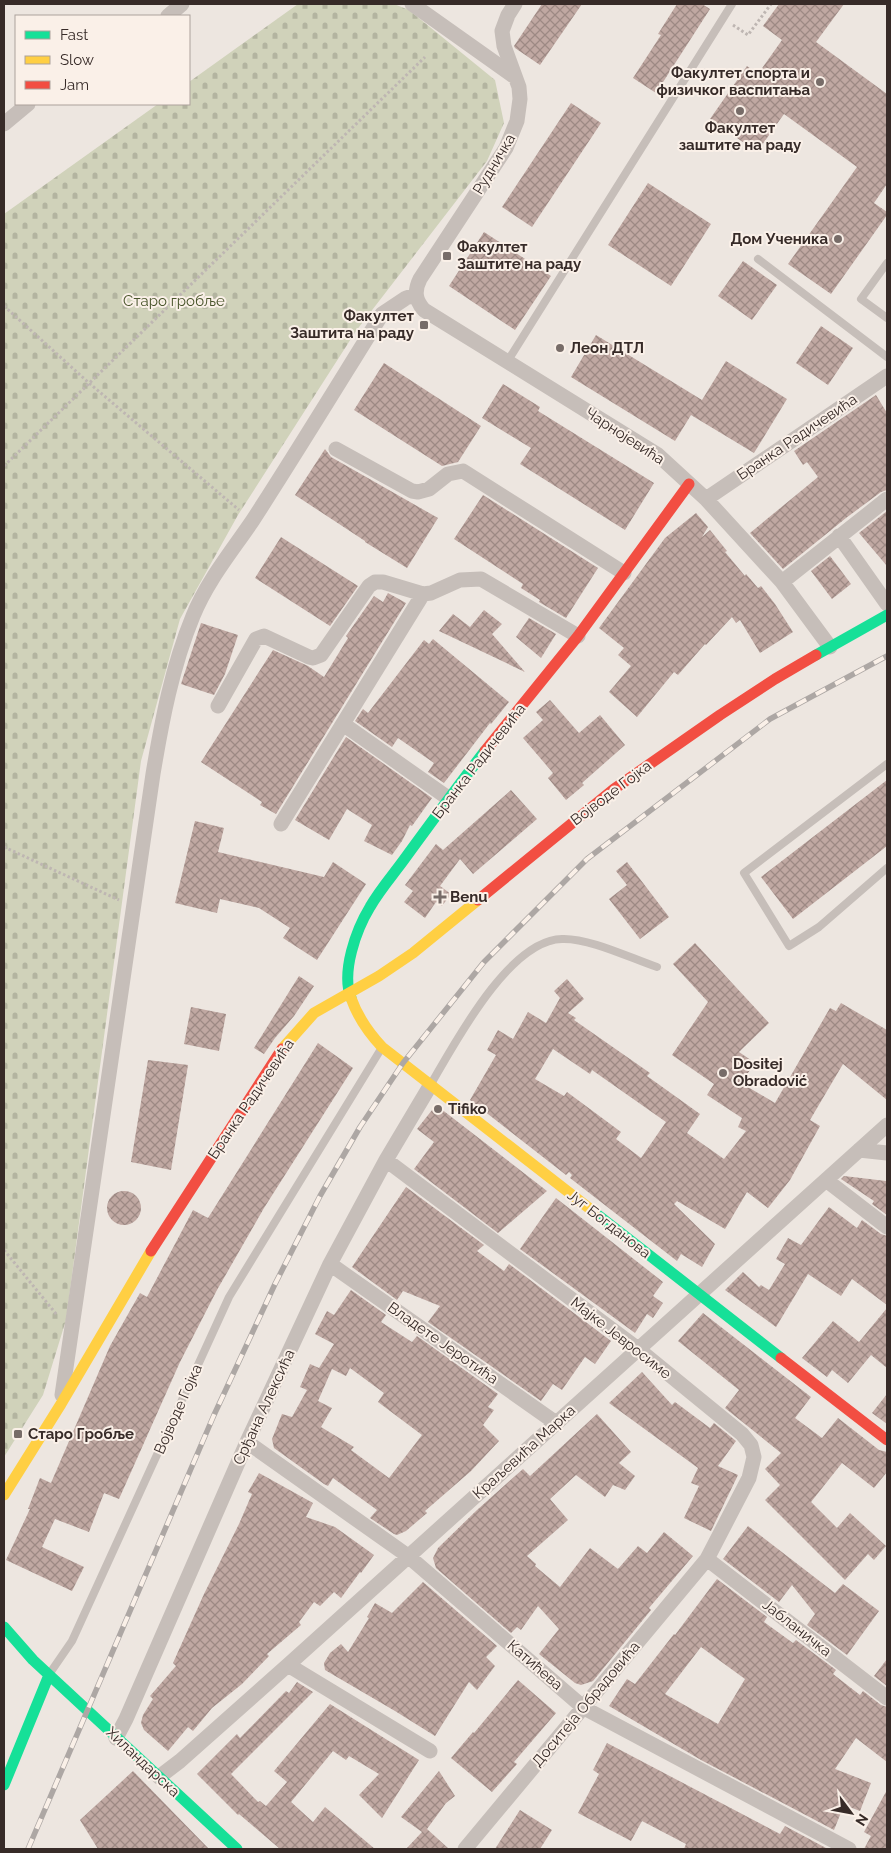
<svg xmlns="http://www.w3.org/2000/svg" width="891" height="1853" font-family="Raleway,sans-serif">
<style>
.cemetery{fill:url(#cemetery-stones)}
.building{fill:url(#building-cross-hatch);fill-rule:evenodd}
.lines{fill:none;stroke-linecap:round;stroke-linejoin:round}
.path{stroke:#beb6b2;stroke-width:3;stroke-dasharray:2.5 2.5;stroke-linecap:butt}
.lane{stroke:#c6beb9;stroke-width:8}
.street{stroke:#c6beb9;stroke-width:15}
.fast{stroke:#16e098;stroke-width:11}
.slow{stroke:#ffcf43;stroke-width:11}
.jam{stroke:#f24e42;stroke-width:11}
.rail-casing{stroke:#ada7a4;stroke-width:5.5}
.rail{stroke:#faf0e8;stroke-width:4;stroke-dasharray:11;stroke-linecap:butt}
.poi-dot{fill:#776c68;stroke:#faf0e8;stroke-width:2}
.labels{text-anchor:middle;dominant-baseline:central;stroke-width:4;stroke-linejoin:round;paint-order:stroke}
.poi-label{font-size:15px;font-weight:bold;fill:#372b28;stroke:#faf0e8;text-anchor:start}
.street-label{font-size:15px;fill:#372b28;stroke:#faf0e8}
.park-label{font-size:15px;fill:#49552b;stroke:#faf0e8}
</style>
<defs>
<pattern id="cemetery-stones" width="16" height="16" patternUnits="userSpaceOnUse" patternTransform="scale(1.25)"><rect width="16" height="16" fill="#d0d2ba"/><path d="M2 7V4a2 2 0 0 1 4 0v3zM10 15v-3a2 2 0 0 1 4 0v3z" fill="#b3b4a0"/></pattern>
<pattern id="building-cross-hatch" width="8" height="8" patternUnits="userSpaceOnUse" patternTransform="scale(1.25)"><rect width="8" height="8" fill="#c0a8a2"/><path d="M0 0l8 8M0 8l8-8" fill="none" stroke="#9d8984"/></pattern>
</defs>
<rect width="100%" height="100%" fill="#ede6e0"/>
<path class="cemetery" d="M298 4H394L409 10 495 80 504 123 487 161 356 331 238 515 180 619 141 761 66 1320 43 1395 4 1457V214L158 104H189V82Z"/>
<path class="building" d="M542 4H582L540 65 515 48 514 46Z
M677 4H702L710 9 656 93 633 78 661 35 658 34Z
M779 4H844L816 42 887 94V184L874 203 887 212V215L831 294 788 264 857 167 784 114 757 152 710 119 747 66 758 74 782 40 763 26Z
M571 103 601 123 532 227 502 207Z
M648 183 711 224 671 286 608 245Z
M484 232 551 276 515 330 449 286Z
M743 261 777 285 752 320 718 296Z
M821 326 853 348 828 385 796 363Z
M596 335 702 400 726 361 787 399 754 453 691 415 675 441 571 377Z
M384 363 481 426 458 462 442 466 354 410Z
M503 384 540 407 538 411 654 483 625 530 520 464 531 448 482 418Z
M876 395 887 413V490L881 492 846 518 783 569 750 533 818 477 807 462 803 465 794 451Z
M325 449 331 457 438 518 407 568 365 542V541L295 495Z
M483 495 598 568 566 618 539 602 540 600 521 588 523 584 454 539Z
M887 511V566L859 533Z
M696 513 708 527 702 537 710 530 727 551 725 552 745 576 746 574 758 588 761 586 775 604 793 632 760 653 740 620 736 623 732 617 706 645 705 644 678 675 674 672 637 717 609 692 631 666 618 655 624 648 599 628 665 538Z
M281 537 358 586 330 626 255 578Z
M830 556 851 584 832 599 811 571Z
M388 593 406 603 276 814 260 805 262 802 201 762 273 650 308 666 324 677 348 638 346 636 374 596 383 602Z
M484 610 502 624 492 634 525 672 439 631 453 614 470 627Z
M529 618 556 634 541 658 516 637Z
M201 623 238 635 225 674 214 695 181 684Z
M433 639 509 702 491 724 490 723 444 783 428 772 434 763 398 738 392 747 355 721 363 709 368 713 424 640 429 644Z
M550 700 579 733 600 715 625 745 582 783 584 785 566 800 548 778 553 773 523 738 543 720 536 712Z
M346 737 432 798 412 826 410 825 402 841 392 855 364 841 372 825 347 809 329 840 295 820Z
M887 780V846L793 919 761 877Z
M511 790 537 819 473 874 460 859 440 886 451 894 442 906 436 902 425 918 404 902 413 891 405 885 436 844 443 850Z
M195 821 224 828 218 852 324 877 333 862 366 884 317 960 283 938 290 928 259 908 220 899 217 913 175 903Z
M627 862 669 917 640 939 609 899 627 885 616 871Z
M695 943 769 1023 739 1052 755 1063 741 1083 775 1103 830 1008 836 1011 841 1003 887 1030V1100L843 1064 810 1120 820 1126 790 1180 768 1208 747 1192 725 1229 677 1201 674 1204 715 1244 702 1267 681 1254 677 1261 570 1178 572 1175 569 1172 566 1175 470 1100 496 1055 487 1050 498 1030 513 1039 528 1012 546 1023 560 998 554 991 567 979 584 999 568 1013 576 1018 574 1020 650 1073 647 1076 700 1114 687 1133 724 1159 746 1131 738 1127 742 1118 707 1095 714 1084 672 1055 708 1002 673 964ZM553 1049 590 1074 592 1070 666 1122 641 1158 616 1139 621 1132 567 1092 564 1096 535 1079Z
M299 976 314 986 294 1016 275 1038 264 1054 254 1048Z
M191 1007 226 1014 219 1051 184 1044Z
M318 1043 353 1068 264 1208 217 1290 180 1362 119 1499 104 1493 89 1532 55 1519 42 1547 84 1567 72 1591 6 1560 30 1509H28L40 1478 51 1483 110 1346 140 1293 147 1297 193 1210 208 1218Z
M148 1060 188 1065 171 1170 131 1162Z
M436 1105 547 1191 498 1233 414 1169 434 1142 417 1129Z
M844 1176 886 1181 887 1179V1215L872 1204 874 1201 841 1179Z
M406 1187 484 1245 477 1251 504 1271 509 1264 611 1341 595 1364 585 1357 562 1390 553 1384 541 1401 428 1322 440 1306 403 1291 397 1300 352 1267Z
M107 1208a17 17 0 1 1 34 0a17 17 0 1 1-34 0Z
M556 1198 663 1282 653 1296 663 1303 653 1318 647 1314 635 1333 520 1249Z
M829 1207 857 1228 862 1220 881 1234 887 1236V1305L852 1279 841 1296 808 1274 776 1327 725 1290 743 1272 759 1287 761 1285 769 1290 785 1264 776 1259 788 1238 801 1245Z
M351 1290 386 1315 381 1322 412 1342 417 1336 498 1394 488 1407 494 1410 483 1425 499 1441 471 1471 425 1511 427 1513 406 1531 397 1535 394 1534 370 1518 377 1510 333 1478 328 1486 324 1484 274 1448 272 1439 282 1414 292 1417 307 1390 300 1387 310 1364 319 1368 334 1344 315 1334 327 1311 334 1315ZM350 1368 384 1393 378 1402 422 1435 389 1478 351 1450 354 1447 321 1427 332 1408 318 1401 332 1369 346 1376Z
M887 1308V1368L871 1355 848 1383 832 1370 827 1377 802 1358 833 1321 859 1342Z
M703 1313 811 1397 795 1418 822 1438 838 1418 879 1450 887 1452V1472L874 1488 842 1463 811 1502 837 1528 850 1513 886 1546 874 1560 868 1554 845 1580 765 1500 780 1485 765 1469 781 1453 725 1408 739 1390 678 1341Z
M642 1372 672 1405 675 1402 710 1428 714 1423 736 1441 718 1466 738 1475 711 1531 684 1518 699 1486 691 1483 698 1468 609 1403Z
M887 1394V1424L872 1413Z
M597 1414 631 1452 619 1463 635 1476 625 1490 613 1485 605 1497 576 1475 550 1499 568 1520 527 1556 536 1564 535 1566 560 1587 590 1548 618 1569 638 1546 647 1553 664 1532 693 1556 649 1608 651 1610 593 1681 581 1685 575 1683 539 1654 559 1629 538 1606 521 1630 517 1627 511 1633 436 1568 433 1558 438 1548 477 1510 523 1469 530 1476Z
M259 1473 313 1503 306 1517 335 1527 374 1555 361 1573 360 1572 341 1598 334 1592 320 1606 314 1602 299 1622 301 1625 267 1654 269 1656 242 1684 212 1708 193 1731 188 1727 168 1751 144 1730 141 1723 143 1715 153 1699 150 1696 176 1666 173 1663 204 1594 239 1524 252 1494 248 1492Z
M748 1526 835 1593 843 1584 879 1611 847 1655 807 1625 815 1614 792 1585 779 1602 723 1559Z
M717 1579 767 1617 764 1622 793 1643 796 1640 836 1670 833 1674 860 1695 863 1691 881 1705 887 1707V1762L856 1738 835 1769 871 1783 860 1811 844 1805 834 1830 701 1760 609 1706 627 1679 635 1684 674 1634 675 1635ZM701 1647 745 1679 718 1724 665 1694Z
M423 1582 497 1646 486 1657 495 1666 477 1690 469 1682 435 1736 395 1711 325 1670 324 1663 330 1653 341 1644 348 1652 369 1618 367 1617 375 1603 392 1613Z
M887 1659V1686L874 1676Z
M518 1680 556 1713 514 1762 517 1764 492 1792 451 1758 473 1732 474 1733Z
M297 1682 313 1692 231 1774 258 1802 260 1801 266 1806 287 1782 274 1771 330 1704 419 1760 382 1818 359 1795 379 1774 349 1756 346 1760 333 1751 291 1802 313 1822 325 1807 375 1849H280L239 1814 238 1815 197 1774 237 1734 240 1738 286 1691 289 1693Z
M607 1743 780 1834 785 1826 826 1848V1849H684L686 1844 642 1821 631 1841 578 1813 599 1774 593 1770Z
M133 1771 169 1808 209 1849H98L80 1820Z
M439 1771 455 1796 446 1803 427 1829 449 1849H406L422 1832 401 1817Z
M887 1790V1849H864L871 1836 864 1832Z
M520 1810 552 1830 540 1849H495Z"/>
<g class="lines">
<path class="path" d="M733 25 748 35 771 4
M4 306 89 383 239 510
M4 466 425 57
M4 847 119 900
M4 1250 57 1315"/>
<path class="lane" d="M758 259 887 357
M887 263 861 299 887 318
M507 362 732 4
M887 764 744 873 789 946 819 927 887 868
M431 1084C455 1043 509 940 562 939 590 938 630 958 657 967
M50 1673 72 1641 229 1297 381 1049"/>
<path class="street" d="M412 4 515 77
M515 4 508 15 502 31 504 46 519 87 520 99 517 121 506 148 420 279C414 291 415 300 424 310L658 455 706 499 782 582 830 647
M168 16 182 4
M4 124 28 104
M336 449 412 491 418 492 429 489 448 474 463 471 624 573
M706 499 887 376
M839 536 887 604
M782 582 887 499
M218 706 256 639 264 636 309 657 313 658 321 655 369 586 375 582H383L423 594 431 593 460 580 481 579 578 636
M343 724 448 798
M281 824 423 594
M859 1150 887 1153
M386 1160 638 1349 742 1434 751 1445 754 1457 749 1478 707 1559 465 1849
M826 1180 887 1227
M330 1264 556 1423
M62 1395 153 774C162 720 172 667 193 616 207 581 232 551 253 520 297 452 339 383 382 314L406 298 415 295
M247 1442 408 1556 584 1708 849 1849
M707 1559 887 1698
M288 1665 430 1751
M116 1738 126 1719 247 1442 330 1264 386 1160 430 1086
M159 1777 180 1761 288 1665 887 1125"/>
<path class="fast" d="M816 655 887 615
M351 998C341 972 356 930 370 907 379 891 392 876 403 861 430 824 457 787 485 751
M594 1212 781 1358
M4 1627 33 1660 237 1849
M4 1785 49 1675"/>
<path class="slow" d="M351 998C358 1018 368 1032 382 1047L594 1212
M282 1049 314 1013 379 976 413 953 478 900
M4 1495 61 1404 151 1251"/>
<path class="jam" d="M485 751 578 636 689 484
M478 900 614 789 720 715 775 679 816 655
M151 1251 282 1049
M781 1358 887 1440"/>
<g class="rail-casing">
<path id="rail" d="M28 1849 214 1415 275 1284 320 1196 360 1127 403 1063 484 962 587 859 770 719 887 656"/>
</g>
<use href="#rail" class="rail"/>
</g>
<g class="poi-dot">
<circle cx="820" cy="82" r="5"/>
<circle cx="740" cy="111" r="5"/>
<circle cx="838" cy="239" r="5"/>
<rect x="442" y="251" width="10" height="10" rx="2.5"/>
<rect x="419" y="320" width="10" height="10" rx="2.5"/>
<circle cx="560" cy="348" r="5"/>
<path d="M437.5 889.5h5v5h5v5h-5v5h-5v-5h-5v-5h5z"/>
<circle cx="723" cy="1073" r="5"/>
<circle cx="438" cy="1109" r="5"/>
<rect x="13" y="1429" width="10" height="10" rx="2.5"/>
</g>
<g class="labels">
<g class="poi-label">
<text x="810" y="73" text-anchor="end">Факултет спорта и<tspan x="810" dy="17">физичког васпитања</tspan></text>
<text x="740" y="128" text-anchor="middle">Факултет<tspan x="740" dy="17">заштите на раду</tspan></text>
<text x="828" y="239" text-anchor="end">Дом Ученика</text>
<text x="457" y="247">Факултет<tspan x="457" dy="17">Заштите на раду</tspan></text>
<text x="414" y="316" text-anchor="end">Факултет<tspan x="414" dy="17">Заштита на раду</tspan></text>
<text x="570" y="348">Леон ДТЛ</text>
<text x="450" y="897">Benu</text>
<text x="733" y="1064">Dositej<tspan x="733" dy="17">Obradović</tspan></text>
<text x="448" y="1109">Tifiko</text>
<text x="28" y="1434">Старо Гробље</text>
</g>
<g class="street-label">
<text transform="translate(494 164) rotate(-59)">Рудничка</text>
<text transform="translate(625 436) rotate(33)">Чарнојевића</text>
<text transform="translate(797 437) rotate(-34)">Бранка Радичевића</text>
<text transform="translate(479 761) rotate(-52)">Бранка Радичевића</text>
<text transform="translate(611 793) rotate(-37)">Војводе Гојка</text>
<text transform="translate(251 1099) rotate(-56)">Бранка Радичевића</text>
<text transform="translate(609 1224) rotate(38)">Југ Богданова</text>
<text transform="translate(621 1338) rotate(38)">Мајке Јевросиме</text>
<text transform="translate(443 1343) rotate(35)">Владете Јеротића</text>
<text transform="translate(264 1407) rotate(-65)">Срђана Алексића</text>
<text transform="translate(178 1409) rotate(-66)">Војводе Гојка</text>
<text transform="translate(524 1452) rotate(-42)">Краљевића Марка</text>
<text transform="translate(797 1628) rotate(38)">Јабланичка</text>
<text transform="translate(535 1665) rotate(41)">Катићева</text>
<text transform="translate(586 1704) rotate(-50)">Доситеја Обрадовића</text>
<text transform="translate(143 1762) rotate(43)">Хиландарска</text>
</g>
<g class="park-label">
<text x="174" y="301">Старо гробље</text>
</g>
</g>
<rect width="891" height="1853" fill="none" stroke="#372b28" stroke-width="10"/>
<rect x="15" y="15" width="175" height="90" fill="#faf0e8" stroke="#aca19b"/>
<rect x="25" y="31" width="25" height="8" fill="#16e098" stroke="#aca19b"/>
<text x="60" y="40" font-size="15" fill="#372b28">Fast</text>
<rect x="25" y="56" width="25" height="8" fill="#ffcf43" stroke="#aca19b"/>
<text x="60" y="65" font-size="15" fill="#372b28">Slow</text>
<rect x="25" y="81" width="25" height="8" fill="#f24e42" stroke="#aca19b"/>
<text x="60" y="90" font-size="15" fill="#372b28">Jam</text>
<g transform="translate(851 1813) rotate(122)" stroke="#faf0e8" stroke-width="4" paint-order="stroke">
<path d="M0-4L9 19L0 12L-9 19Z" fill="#372b28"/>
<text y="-8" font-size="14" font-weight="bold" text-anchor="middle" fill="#372b28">N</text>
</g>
</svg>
